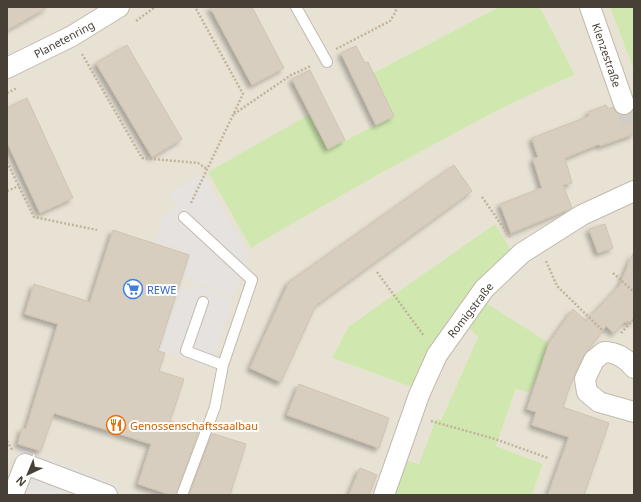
<svg xmlns="http://www.w3.org/2000/svg" width="641" height="502" font-family="'Noto Sans',sans-serif">
<style>
.residential{fill:#e8e2d5;fill-rule:evenodd}
.green{fill:#d0e8b0}
.parking{fill:#e5e2df}
.building{fill:#d8cebf;stroke:#d0c3b0;filter:url(#shadow)}
.lines{fill:none;stroke-linecap:round;stroke-linejoin:round}
.street-tunnel{stroke:#d1cdc4;stroke-width:20;stroke-dasharray:20 10;stroke-linecap:butt}
.lane-casing{stroke:#c2baad;stroke-width:12}
.street-casing{stroke:#c2baad;stroke-width:22}
.path{stroke:#c1b39b;stroke-width:2.5;stroke-dasharray:2 2;stroke-linecap:butt}
.lane{stroke:#fff;stroke-width:10}
.street{stroke:#fff;stroke-width:20}
.labels{text-anchor:middle;dominant-baseline:central;stroke-width:4;stroke-linejoin:round;paint-order:stroke}
.street-label{font-size:11px;fill:#474036;stroke:#fff}
.shop-label{font-size:11px;fill:#366cbe;stroke:#fff;text-anchor:start}
.food-label{font-size:11px;fill:#c56008;stroke:#fff;text-anchor:start}
</style>
<defs>
<filter id="shadow"><feDropShadow dx="-3.5" dy="3.5" stdDeviation="2" flood-color="#0004"/></filter>
</defs>
<rect width="100%" height="100%" fill="#f4f0e7"/>
<path class="residential" d="M7 7H499L373 73 394 116 328 149 310 114 209 172 251 248 321 206 454 133 535 91 575 75 540 7H610L634 71V495H532L543 464 496 446 516 389 529 393 539 372 549 343 478 337 441 420 436 418 419 465 392 495H7ZM511 250 495 263 454 312 411 387 332 358 348 327Z"/>
<path class="green" d="M499 7H540L575 75C521 97 469 125 418 153 361 184 306 215 251 248L208 172 310 114 328 149 394 116 373 73Z
M610 7H634V71Z
M495 224 511 250 495 263 454 312 411 387 332 358 348 327Z
M486 303 549 343 539 372 529 393 516 389 496 446 543 464 532 495H392L404 460 419 464 436 418 441 420 478 337 467 326Z"/>
<path class="parking" d="M202 174 249 255 234 296 183 278 190 253 156 242 162 218 177 207 169 194Z
M193 285 233 299 211 368 159 350 178 291Z
M19 447 121 485 117 495H7V479Z"/>
<path class="building" d="M7 7H48L7 30Z
M210 7H252L284 68 252 85Z
M127 45 182 139 152 157 96 63Z
M356 46 365 63 368 62 394 116 376 125 341 53Z
M310 70 345 140 328 149 292 79Z
M27 98 73 198 40 213 7 142V108Z
M606 105 608 109 613 107 617 113 622 115H628L634 109V134L600 146 599 144 565 158 572 183 563 185 572 208 511 233 500 204 542 188 533 159 538 157 532 138 589 116 588 112Z
M454 165 472 191 316 305 281 382 250 368 289 282Z
M605 224 613 248 598 253 589 229Z
M113 230 189 255 158 351 165 353 159 371 184 379 170 421 199 430 176 495H171L138 484 151 444 54 413 41 451 18 444 22 428 26 429 58 324 25 314 34 284 90 302Z
M633 253 634 321 624 322 614 333 606 326 584 355 570 386 563 407 609 423 599 452 584 495H548L569 437 532 425 536 412 527 409 549 343 573 309 586 321 620 285Z
M299 384 389 418 379 448 287 415Z
M212 434 214 435V434L246 444 230 495H189Z
M360 468 377 475 369 495H349Z"/>
<g class="lines">
<path class="street-tunnel" d="M624 104 634 129"/>
<g class="lane-casing">
<path id="lane" d="M296 7 327 62
M203 302 186 351 223 365
M182 495 215 407 223 365 252 280 184 217"/>
</g>
<g class="street-casing">
<path id="street" d="M590 7 624 104
M7 68 72 36 119 7
M634 368C626 358 617 352 604 352L594 360 585 379 587 392 599 402 634 412
M13 495 25 464 107 495
M384 495 419 395 437 355 484 289 522 253 582 215 634 191"/>
</g>
<path class="path" d="M136 21 155 7
M336 49 390 21 395 13 397 7
M82 54 142 158 198 163 207 169
M7 93 17 88
M234 114 291 75 311 66
M7 162 34 217 97 230
M7 191 19 186
M482 197 510 237
M191 203 243 94 195 7
M546 261 557 286 604 332
M377 272 424 336
M613 273 633 291
M621 333 634 319
M431 421 495 439 548 458
M7 441 12 450"/>
<use href="#lane" class="lane"/>
<use href="#street" class="street"/>
</g>
<defs>
<g id="supermarket-ring" transform="scale(1)"><circle r="9.5" fill="#fff" stroke="#3f7fe0" stroke-width="1.5"/><path d="M-6-5.5h2.5l.6 2H6L4.5 2H-2.5L-4.4-4H-6ZM-1.5 3.2a1.3 1.3 0 1 0 .1 0ZM3 3.2a1.3 1.3 0 1 0 .1 0Z" fill="#3f7fe0"/></g>
<g id="restaurant-ring" transform="scale(1)"><circle r="9.5" fill="#fff" stroke="#e8710a" stroke-width="1.5"/><path d="M-5-6h1v4h1v-4h1v4h1v-4h1v5L-1.5 .5V6h-2V.5L-5-1ZM5-6V6H3V1.5H1.5Q1.5-4 5-6Z" fill="#e8710a"/></g>
</defs>
<g fill-rule="evenodd">
<use href="#supermarket-ring" x="133" y="289"/>
<use href="#restaurant-ring" x="116" y="425"/>
</g>
<g class="labels">
<g class="street-label">
<text transform="translate(64 39) rotate(-28)">Planetenring</text>
<text transform="translate(607 55) rotate(71)">Klenzestraße</text>
<text transform="translate(470 310) rotate(-52)">Romigstraße</text>
</g>
<g class="shop-label">
<text x="147" y="289">REWE</text>
</g>
<g class="food-label">
<text x="130" y="425">Genossenschaftssaalbau</text>
</g>
</g>
<rect width="641" height="502" fill="none" stroke="#474036" stroke-width="16"/>
<g transform="translate(28 474) rotate(224)" stroke="#ffffff" stroke-width="3" paint-order="stroke">
<path d="M0-3L7 15L0 10L-7 15Z" fill="#474036"/>
<text y="-6" font-size="11" font-weight="bold" text-anchor="middle" fill="#474036">N</text>
</g>
</svg>
